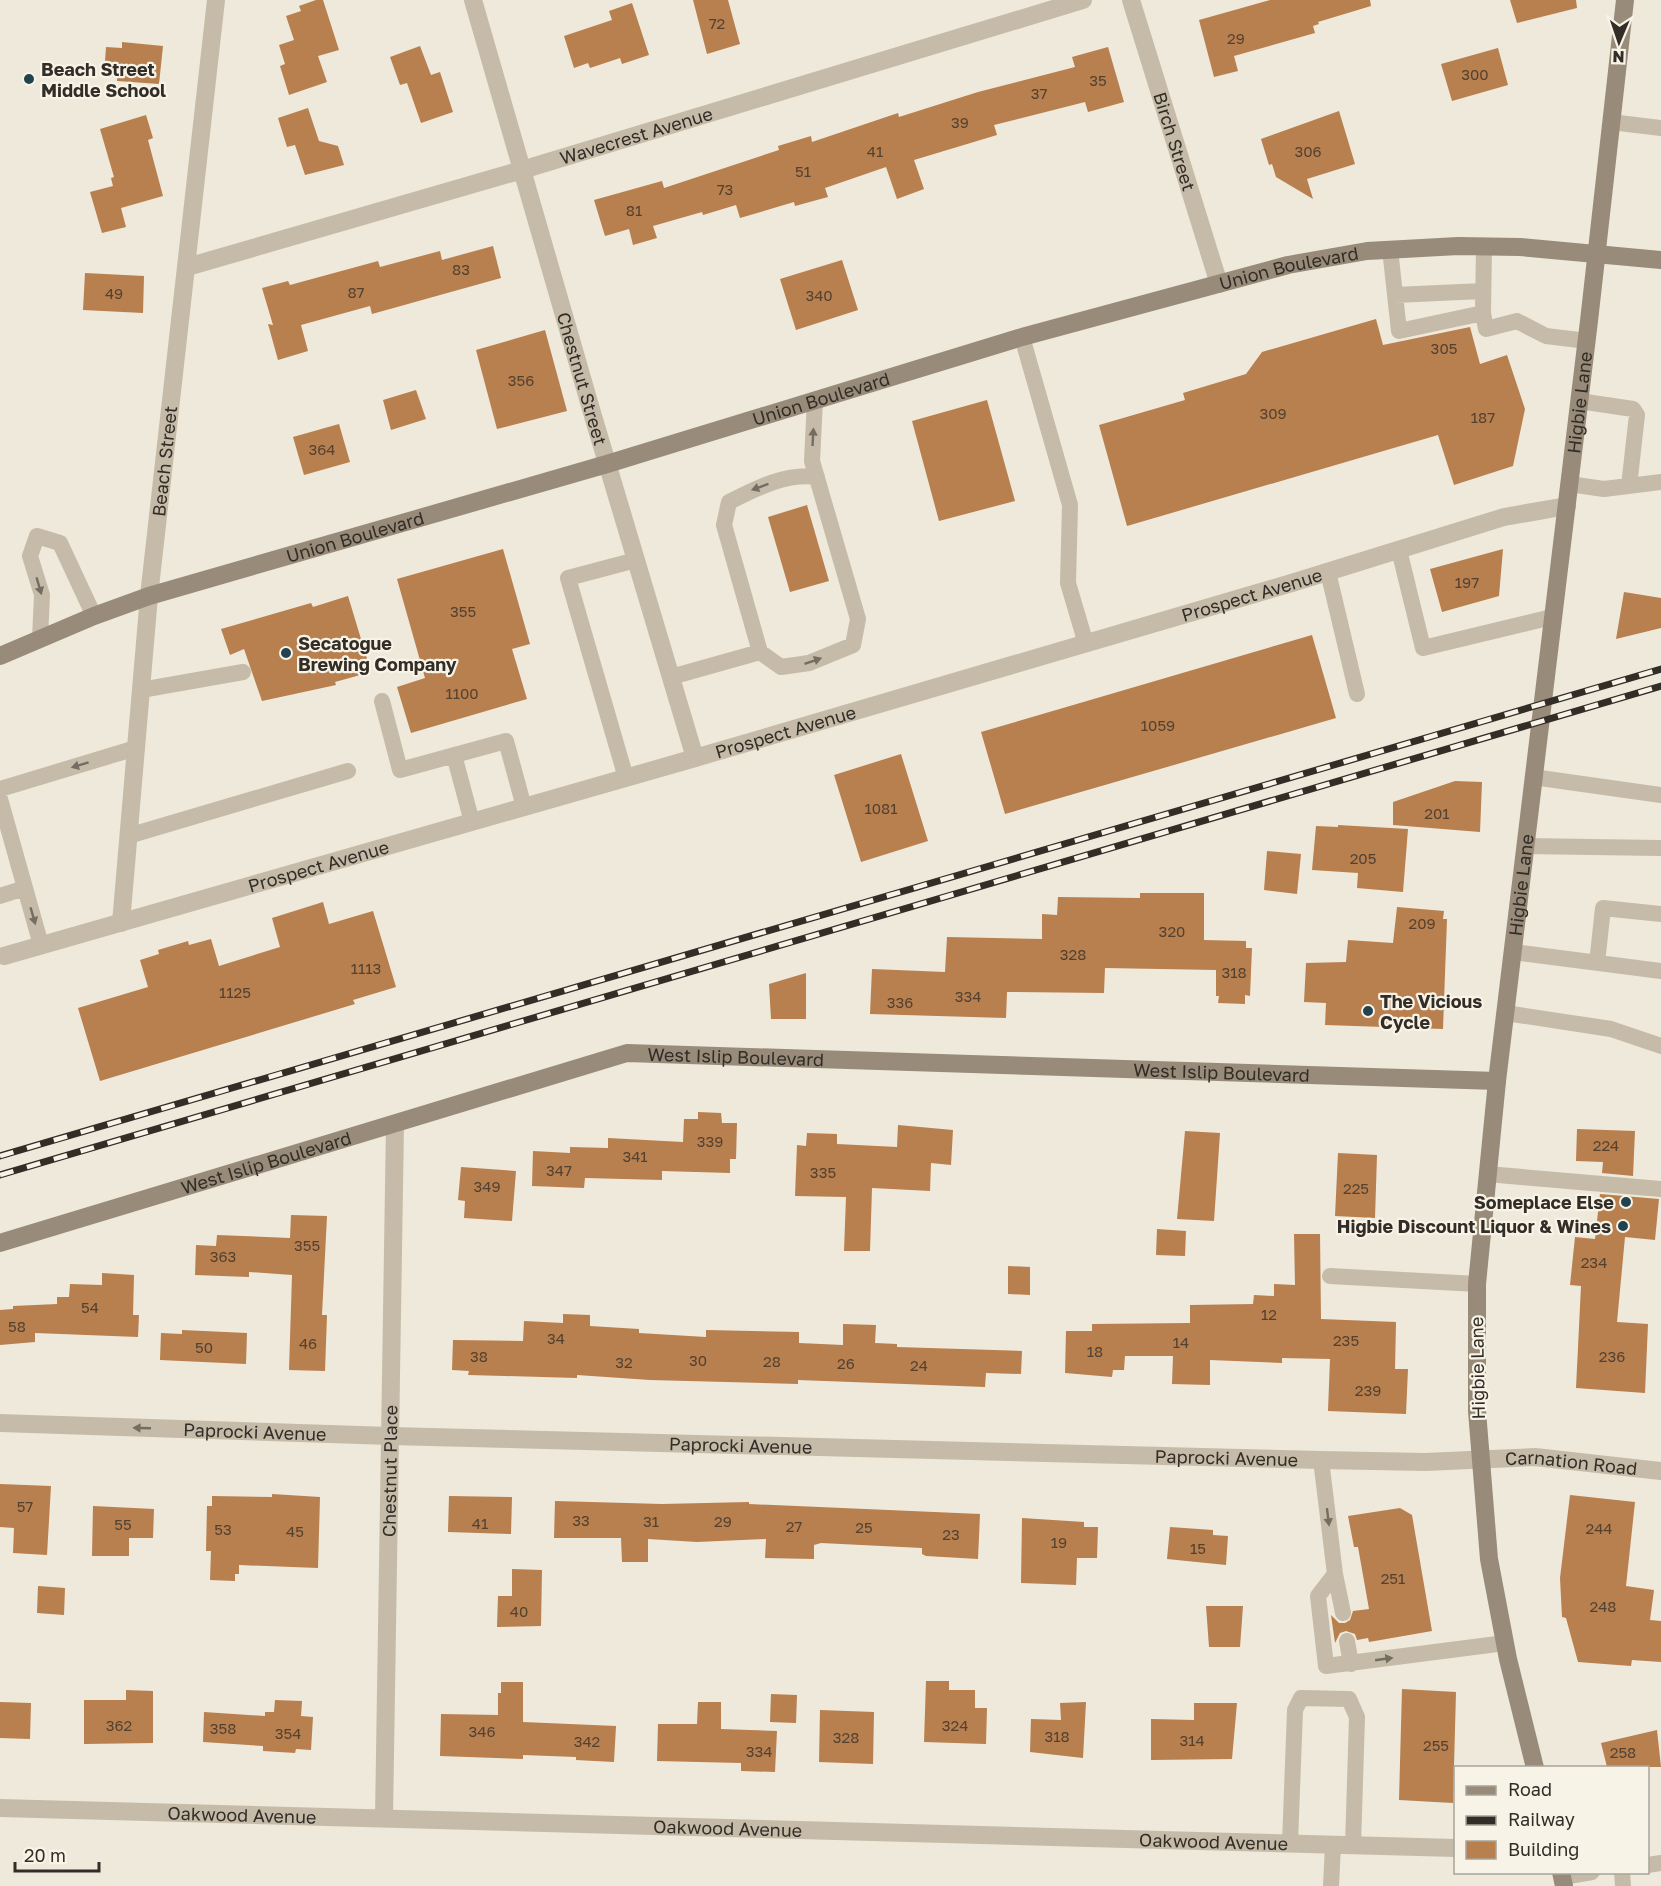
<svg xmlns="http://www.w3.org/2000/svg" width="1661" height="1886" font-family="'Golos Text',sans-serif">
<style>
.building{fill:#b87f4f}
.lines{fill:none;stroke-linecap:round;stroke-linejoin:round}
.lane{stroke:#c5bba8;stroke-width:16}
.street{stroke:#c5bba8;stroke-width:18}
.secondary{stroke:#988b7a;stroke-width:18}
.rail-casing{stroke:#322d27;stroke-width:7}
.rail{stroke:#f7f3e6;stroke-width:4.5;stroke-dasharray:14;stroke-linecap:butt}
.oneway{fill:#746d61}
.poi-dot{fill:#22424f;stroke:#f7f3e6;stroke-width:2}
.labels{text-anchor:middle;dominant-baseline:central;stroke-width:4.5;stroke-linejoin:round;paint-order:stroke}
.number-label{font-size:15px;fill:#544231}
.poi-label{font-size:18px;font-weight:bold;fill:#322d27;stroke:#f7f3e6;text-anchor:start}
.street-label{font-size:18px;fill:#322d27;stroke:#f7f3e6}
</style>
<rect width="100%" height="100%" fill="#eee9da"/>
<path class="building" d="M316 0H323L339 50 318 56 327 82 289 95 280 66 285 64 279 45 294 40 286 16 301 11 299 6Z
M693 0H728L740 44 707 54Z
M1270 0H1370L1371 6 1318 22 1319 24 1313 26 1315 33 1234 56 1238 71 1214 77 1199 20Z
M1510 0H1576L1577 8 1517 23Z
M632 3 649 55 622 64 620 58 590 68 588 63 574 68 564 36 612 20 609 11Z
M122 42 163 46 159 84 117 81V77L104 75 106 47 122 48Z
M420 46 431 75 440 72 453 112 421 123 407 83 400 85 390 57Z
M1108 47 1124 102 1088 112 1085 102 994 125 997 135 914 160 924 189 897 199 886 167 825 188 828 197 795 206 794 202 740 218 736 205 703 215 702 212 653 226 657 238 633 245 629 229 605 236 594 200 662 181 664 188 779 150 778 146 811 136 812 142 898 113 899 117 978 92 1075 67 1072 57Z
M1498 48 1508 85 1452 101 1441 64Z
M308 108 319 141 338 146 344 165 305 175 295 145 287 147 278 118Z
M1339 111 1355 164 1307 179 1313 199 1276 177 1272 164 1269 165 1261 139Z
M146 115 153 138 148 140 163 196 121 208 126 227 102 233 90 192 113 186 111 178 114 177 100 129Z
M493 246 501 278 372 314 370 306 301 325 308 351 278 360 268 324 273 325 262 288 288 281 290 285 378 261 380 267 440 251 442 260Z
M842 260 858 310 796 330 780 279Z
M85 273 144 276 143 313 83 310Z
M1376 319 1383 345 1470 327 1480 364 1507 355 1525 409 1513 466 1454 485 1438 435 1127 526 1099 425 1185 400 1183 393 1246 374 1262 352Z
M545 330 567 411 497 429 476 350Z
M416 390 426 419 391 430 383 400Z
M987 400 1015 501 939 521 912 421Z
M339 424 350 462 304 475 293 437Z
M807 505 829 581 790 592 768 517Z
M503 549 530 644 512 649 527 699 411 733 397 687 425 678 397 579Z
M1503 549 1499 596 1442 612 1430 569Z
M1624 592 1661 598V628L1616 639Z
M348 596 371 672 335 682 336 685 262 701 244 649 230 655 221 629 311 603 313 607Z
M1312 635 1336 718 1005 814 981 732Z
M901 754 928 841 861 862 834 775Z
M1455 781 1482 782 1480 832 1393 825V802Z
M1338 825 1408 829 1403 892 1357 888 1358 873 1312 870 1316 826 1338 827Z
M1267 851 1301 854 1297 894 1264 890Z
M1140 893H1204V940L1246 941V948H1252L1250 996 1245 995V1004L1218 1003 1219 996H1216V970L1105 968 1104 993 1007 992 1006 1018 870 1014 872 969 945 972 947 937 1042 939V914L1057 915 1058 897 1140 898Z
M323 902 329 924 373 911 396 987 353 1000 355 1004 100 1081 78 1008 148 987 140 960 159 954 158 950 188 941 189 945 211 939 219 966 280 947 272 918Z
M1397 907 1444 911 1443 919H1447L1443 1029 1325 1025 1326 1003 1304 1002 1306 963 1346 962 1348 940 1393 943Z
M806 973V1019H771L769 984Z
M698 1112 721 1113 722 1123H737L736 1159H730V1173L662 1171V1180L585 1178 584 1188 532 1186 533 1151 570 1153V1147L608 1148V1138L683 1142 684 1119H698Z
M898 1125 953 1130 951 1165 931 1163 930 1191 872 1188 870 1251H844L846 1197 795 1196 797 1145 806 1146 807 1133 837 1134V1144L897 1147Z
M1577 1129 1635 1131 1633 1176 1602 1173 1603 1162 1576 1161Z
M1185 1131 1220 1133 1214 1221 1177 1219Z
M1338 1153 1377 1155 1375 1218 1335 1216Z
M461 1167 516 1171 512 1221 464 1218 465 1201 458 1200Z
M1600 1194 1659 1199 1655 1240 1625 1237 1617 1322 1648 1324 1645 1393 1576 1388 1581 1286 1570 1285 1575 1237 1595 1239Z
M291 1215 327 1216 322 1315H327L325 1371 289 1370 292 1275 249 1272V1277L195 1275 196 1245 216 1246 217 1235 290 1238Z
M1157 1229 1186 1231 1185 1256 1156 1255Z
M1294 1234H1320L1321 1319 1396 1322 1395 1369H1408L1406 1414 1328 1411 1330 1359 1282 1358V1363L1210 1360V1385L1172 1384 1173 1356H1125L1124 1370H1113L1112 1377 1065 1373 1066 1331H1092V1324L1190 1323V1305L1253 1304 1254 1295 1274 1296V1284L1295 1285Z
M1008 1266 1030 1267V1295L1008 1294Z
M102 1273 134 1275 133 1315H139L138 1337 35 1333V1342L0 1345V1310L13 1309V1306L57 1304V1297H69L70 1284 102 1285Z
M563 1314 590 1315V1326L639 1329V1333L706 1337V1330L799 1332V1343L843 1345V1324L876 1325 875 1343 897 1344V1347L1022 1351 1021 1374 986 1373 985 1387 798 1380V1384L650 1380 577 1375V1378L505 1376 468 1375 469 1371 452 1370 453 1340 523 1341 524 1321 563 1323Z
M182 1330 247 1333 246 1364 160 1360 161 1333 182 1334Z
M0 1484 51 1486 47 1555 13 1553 14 1528 0 1527Z
M272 1494 320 1497 318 1568 239 1565V1574H235V1581L210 1580 211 1551H206L207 1506H212V1496L272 1497Z
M1570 1495 1635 1502 1626 1586 1654 1590 1650 1620 1661 1621V1662L1632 1660 1631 1666 1578 1662 1566 1618 1562 1617 1560 1578Z
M449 1496 512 1497 511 1534 448 1532Z
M555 1501 662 1504 749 1502V1504L980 1514 978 1559 926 1556 922 1554V1548L821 1543 814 1545V1559L765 1558 766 1539 697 1542 648 1539V1562H622L621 1538H554Z
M93 1506 154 1509 153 1538H129V1556H92Z
M1400 1508 1412 1515 1432 1631 1369 1642 1368 1638 1357 1640 1355 1634 1346 1631 1340 1633 1335 1643 1331 1615 1339 1623H1345L1350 1620 1353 1611 1369 1609 1358 1547H1354L1348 1516Z
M1022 1518 1084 1522V1527H1098L1097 1558H1077L1076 1585 1021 1583Z
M1170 1527 1213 1530V1535L1228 1536 1226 1565 1167 1559Z
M512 1569 542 1570 541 1626 497 1627 498 1596H512Z
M38 1586 65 1588 64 1615 37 1613Z
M1206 1606H1243L1240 1647H1209Z
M926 1681H949V1690H975V1708H987L986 1744 924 1742Z
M501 1682H523V1722L616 1726 614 1762 576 1760V1757L523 1755V1759L440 1756 441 1714 498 1715V1693H501Z
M1402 1689 1456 1692 1453 1803 1399 1800Z
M126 1690 153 1691V1743L84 1744V1700H126Z
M771 1694 797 1695 796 1723 770 1722Z
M275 1700 302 1701 301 1716 313 1717 311 1750 296 1749 295 1753 263 1751V1746L203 1742 204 1712 265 1716V1712H274Z
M0 1702 31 1703 30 1739 0 1738Z
M698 1702H721V1729L777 1731 775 1772 741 1771V1763L657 1761 658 1724H697Z
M1086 1702 1083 1758 1030 1752 1031 1719 1061 1720 1060 1703Z
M1194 1703H1237L1232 1759 1151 1760V1719L1194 1720Z
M820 1710 874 1712 873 1764 819 1762Z
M1657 1730 1661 1767H1607L1601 1743Z"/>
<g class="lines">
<path class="lane" d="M1611 122 1661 128
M1390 249 1399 331 1483 313 1484 246
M1395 295 1483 291
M1483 313 1486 329 1517 321 1546 336 1587 341
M1022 337 1070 505 1068 583 1086 644
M1579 401 1633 409 1637 415 1629 486
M1569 484 1604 489 1661 482
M1399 550 1423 648 1552 617
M1328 572 1357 694
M40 638 42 595 30 556 37 536 60 543 94 616
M760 652 781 667 809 663 853 645 858 619 812 461 815 400
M671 677 760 652 724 525 729 502C757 488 785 473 817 477
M141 690 243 672
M382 701 400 770 506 741 524 807
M454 755 472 822
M1533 777 1661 795
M626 778 568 578 636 560
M0 789 136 748
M0 799 25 888 0 896
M128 836 348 771
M1525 846 1661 848
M25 888 41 945
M1513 952 1661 971
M1597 963 1603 908 1661 914
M1506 1013 1611 1029 1661 1046
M1487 1174 1661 1189
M1330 1276 1477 1284
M1321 1460 1335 1574 1318 1596 1326 1666 1505 1643
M1335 1574 1343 1613
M1347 1641 1351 1664
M1290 1843 1295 1710 1301 1698 1349 1699 1357 1717 1353 1846
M1648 1865 1661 1863
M1622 1872 1623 1886
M1563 1877 1592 1872
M1331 1886 1333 1845"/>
<g class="street">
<path id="s1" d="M473 0 593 416 695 758"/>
<path id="s2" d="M1131 0 1219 284"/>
<path id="s3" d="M187 267 522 170 1083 0"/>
<path id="s4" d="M121 923 149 596 216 0"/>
<path id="s5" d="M4 956 695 758 1295 582 1504 517 1567 506"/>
<path id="s6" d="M0 1423 390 1436 1321 1460 1425 1462 1535 1457 1661 1471"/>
<path id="s7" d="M0 1808 1456 1848"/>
<path id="s8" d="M384 1817 395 1124"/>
</g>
<g class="secondary">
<path id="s9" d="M0 656 94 616 149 596 607 464 1022 337 1288 265 1367 251 1458 246 1520 247 1661 260"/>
<path id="s10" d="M0 1243 627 1053 1497 1081"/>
<path id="s11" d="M1535 1768 1508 1659 1489 1559 1477 1411V1284L1497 1081 1589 321 1625 0"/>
<path d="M1561 1872 1564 1886"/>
</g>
<g class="rail-casing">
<path id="rail" d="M0 1156 1661 669
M0 1175 1661 686"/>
</g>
<use href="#rail" class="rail"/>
</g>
<defs><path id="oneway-solid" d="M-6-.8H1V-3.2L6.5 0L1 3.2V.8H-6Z" transform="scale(1.5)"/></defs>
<g class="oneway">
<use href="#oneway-solid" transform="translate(813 437) rotate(-87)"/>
<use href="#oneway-solid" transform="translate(760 487) rotate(160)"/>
<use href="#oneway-solid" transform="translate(39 586) rotate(74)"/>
<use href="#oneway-solid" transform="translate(813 661) rotate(-19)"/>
<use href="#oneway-solid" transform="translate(80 765) rotate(163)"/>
<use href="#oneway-solid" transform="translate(33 916) rotate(74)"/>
<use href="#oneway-solid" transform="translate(142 1428) rotate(-178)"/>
<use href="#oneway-solid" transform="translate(1328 1517) rotate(83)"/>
<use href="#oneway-solid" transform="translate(1384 1659) rotate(-8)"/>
</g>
<g class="poi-dot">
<circle cx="29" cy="79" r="6"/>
<circle cx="286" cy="653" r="6"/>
<circle cx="1368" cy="1011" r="6"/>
<circle cx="1626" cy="1202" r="6"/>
<circle cx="1623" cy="1226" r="6"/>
</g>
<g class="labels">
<g class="number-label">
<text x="717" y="23">72</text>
<text x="1236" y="38">29</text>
<text x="1475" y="74">300</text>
<text x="1098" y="80">35</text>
<text x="1039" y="93">37</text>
<text x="960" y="122">39</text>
<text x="875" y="151">41</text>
<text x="1308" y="151">306</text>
<text x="803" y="171">51</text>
<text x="725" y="189">73</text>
<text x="634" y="210">81</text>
<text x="461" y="269">83</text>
<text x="356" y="292">87</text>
<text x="114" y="293">49</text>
<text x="819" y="295">340</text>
<text x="1444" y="348">305</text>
<text x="521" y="380">356</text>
<text x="1273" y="413">309</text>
<text x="1483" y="417">187</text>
<text x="322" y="449">364</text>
<text x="1467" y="582">197</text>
<text x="463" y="611">355</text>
<text x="462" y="693">1100</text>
<text x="1158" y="725">1059</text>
<text x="881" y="808">1081</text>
<text x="1437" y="813">201</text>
<text x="1363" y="858">205</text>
<text x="1422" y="923">209</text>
<text x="1172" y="931">320</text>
<text x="1073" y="954">328</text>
<text x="366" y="968">1113</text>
<text x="1234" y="972">318</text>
<text x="235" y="992">1125</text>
<text x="968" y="996">334</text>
<text x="900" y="1002">336</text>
<text x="710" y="1141">339</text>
<text x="1606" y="1145">224</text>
<text x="635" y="1156">341</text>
<text x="559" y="1170">347</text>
<text x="823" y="1172">335</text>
<text x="487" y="1186">349</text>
<text x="1356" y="1188">225</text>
<text x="307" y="1245">355</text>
<text x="223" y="1256">363</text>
<text x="1594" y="1262">234</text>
<text x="90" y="1307">54</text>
<text x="1269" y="1314">12</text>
<text x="17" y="1326">58</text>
<text x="556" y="1338">34</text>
<text x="1346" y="1340">235</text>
<text x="1181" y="1342">14</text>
<text x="308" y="1343">46</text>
<text x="204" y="1347">50</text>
<text x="1095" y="1351">18</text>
<text x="479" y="1356">38</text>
<text x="1612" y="1356">236</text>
<text x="698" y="1360">30</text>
<text x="772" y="1361">28</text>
<text x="624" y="1362">32</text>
<text x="846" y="1363">26</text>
<text x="919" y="1365">24</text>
<text x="1368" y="1390">239</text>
<text x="25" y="1506">57</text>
<text x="581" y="1520">33</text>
<text x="651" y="1521">31</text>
<text x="723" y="1521">29</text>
<text x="480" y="1523">41</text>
<text x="123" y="1524">55</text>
<text x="794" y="1526">27</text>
<text x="864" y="1527">25</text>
<text x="1599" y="1528">244</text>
<text x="223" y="1529">53</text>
<text x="295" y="1531">45</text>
<text x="951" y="1534">23</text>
<text x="1059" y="1542">19</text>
<text x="1198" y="1548">15</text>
<text x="1393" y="1578">251</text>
<text x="1603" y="1606">248</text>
<text x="519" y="1611">40</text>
<text x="119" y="1725">362</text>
<text x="955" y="1725">324</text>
<text x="223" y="1728">358</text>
<text x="482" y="1731">346</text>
<text x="288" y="1733">354</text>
<text x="1057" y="1736">318</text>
<text x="846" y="1737">328</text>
<text x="1192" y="1740">314</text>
<text x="587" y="1741">342</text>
<text x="1436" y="1745">255</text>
<text x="759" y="1751">334</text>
<text x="1623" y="1752">258</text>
</g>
<g class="poi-label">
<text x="41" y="69">Beach Street<tspan x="41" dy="21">Middle School</tspan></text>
<text x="298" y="643">Secatogue<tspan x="298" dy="21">Brewing Company</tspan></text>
<text x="1380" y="1001">The Vicious<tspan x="1380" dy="21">Cycle</tspan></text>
<text x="1614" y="1202" text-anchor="end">Someplace Else</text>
<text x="1611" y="1226" text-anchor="end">Higbie Discount Liquor &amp; Wines</text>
</g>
<g class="street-label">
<text stroke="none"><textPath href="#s3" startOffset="468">Wavecrest Avenue</textPath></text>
<text stroke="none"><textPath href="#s2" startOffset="148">Birch Street</textPath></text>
<text stroke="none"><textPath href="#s9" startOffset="1347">Union Boulevard</textPath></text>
<text stroke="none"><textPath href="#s1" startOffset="394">Chestnut Street</textPath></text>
<text stroke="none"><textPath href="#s9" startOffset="861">Union Boulevard</textPath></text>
<text stroke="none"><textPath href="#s11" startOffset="1377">Higbie Lane</textPath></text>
<text stroke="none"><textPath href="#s4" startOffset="464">Beach Street</textPath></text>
<text stroke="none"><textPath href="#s9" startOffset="375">Union Boulevard</textPath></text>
<text stroke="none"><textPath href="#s5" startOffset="1299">Prospect Avenue</textPath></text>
<text stroke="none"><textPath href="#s5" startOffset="813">Prospect Avenue</textPath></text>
<text stroke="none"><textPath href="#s5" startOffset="327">Prospect Avenue</textPath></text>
<text stroke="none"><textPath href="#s11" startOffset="891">Higbie Lane</textPath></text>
<text stroke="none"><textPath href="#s10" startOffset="764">West Islip Boulevard</textPath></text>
<text stroke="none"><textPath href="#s10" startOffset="1250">West Islip Boulevard</textPath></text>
<text stroke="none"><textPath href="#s10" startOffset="278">West Islip Boulevard</textPath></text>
<text transform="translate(1477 1368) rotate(-91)">Higbie Lane</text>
<text stroke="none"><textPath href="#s6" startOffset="255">Paprocki Avenue</textPath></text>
<text stroke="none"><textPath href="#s6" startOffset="741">Paprocki Avenue</textPath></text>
<text stroke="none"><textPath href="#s6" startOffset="1227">Paprocki Avenue</textPath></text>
<text stroke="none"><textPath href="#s6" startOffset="1572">Carnation Road</textPath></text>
<text stroke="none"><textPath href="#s8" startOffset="346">Chestnut Place</textPath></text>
<text stroke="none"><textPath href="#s7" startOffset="242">Oakwood Avenue</textPath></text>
<text stroke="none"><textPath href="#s7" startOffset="728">Oakwood Avenue</textPath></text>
<text stroke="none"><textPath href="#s7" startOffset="1214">Oakwood Avenue</textPath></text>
</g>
</g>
<rect x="1454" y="1766" width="195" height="108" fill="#f7f3e6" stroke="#a8a49a" stroke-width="1.5"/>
<rect x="1466" y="1786" width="30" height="9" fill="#988b7a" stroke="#a8a49a" stroke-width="1.5"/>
<text x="1508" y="1796" font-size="18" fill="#322d27">Road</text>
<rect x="1466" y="1816" width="30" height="9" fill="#322d27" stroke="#a8a49a" stroke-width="1.5"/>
<text x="1508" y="1826" font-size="18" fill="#322d27">Railway</text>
<rect x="1466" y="1841" width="30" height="18" fill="#b87f4f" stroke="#a8a49a" stroke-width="1.5"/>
<text x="1508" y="1856" font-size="18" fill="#322d27">Building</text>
<g transform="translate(1619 42) rotate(182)" stroke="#f7f3e6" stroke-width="4.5" paint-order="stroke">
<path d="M0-4.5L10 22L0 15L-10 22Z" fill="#322d27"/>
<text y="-9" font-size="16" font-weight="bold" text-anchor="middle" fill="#322d27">N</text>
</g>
<path d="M15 1862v9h84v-9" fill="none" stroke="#322d27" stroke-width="3"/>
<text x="24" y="1862" font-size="18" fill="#322d27" stroke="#f7f3e6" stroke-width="4.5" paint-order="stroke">20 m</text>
</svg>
